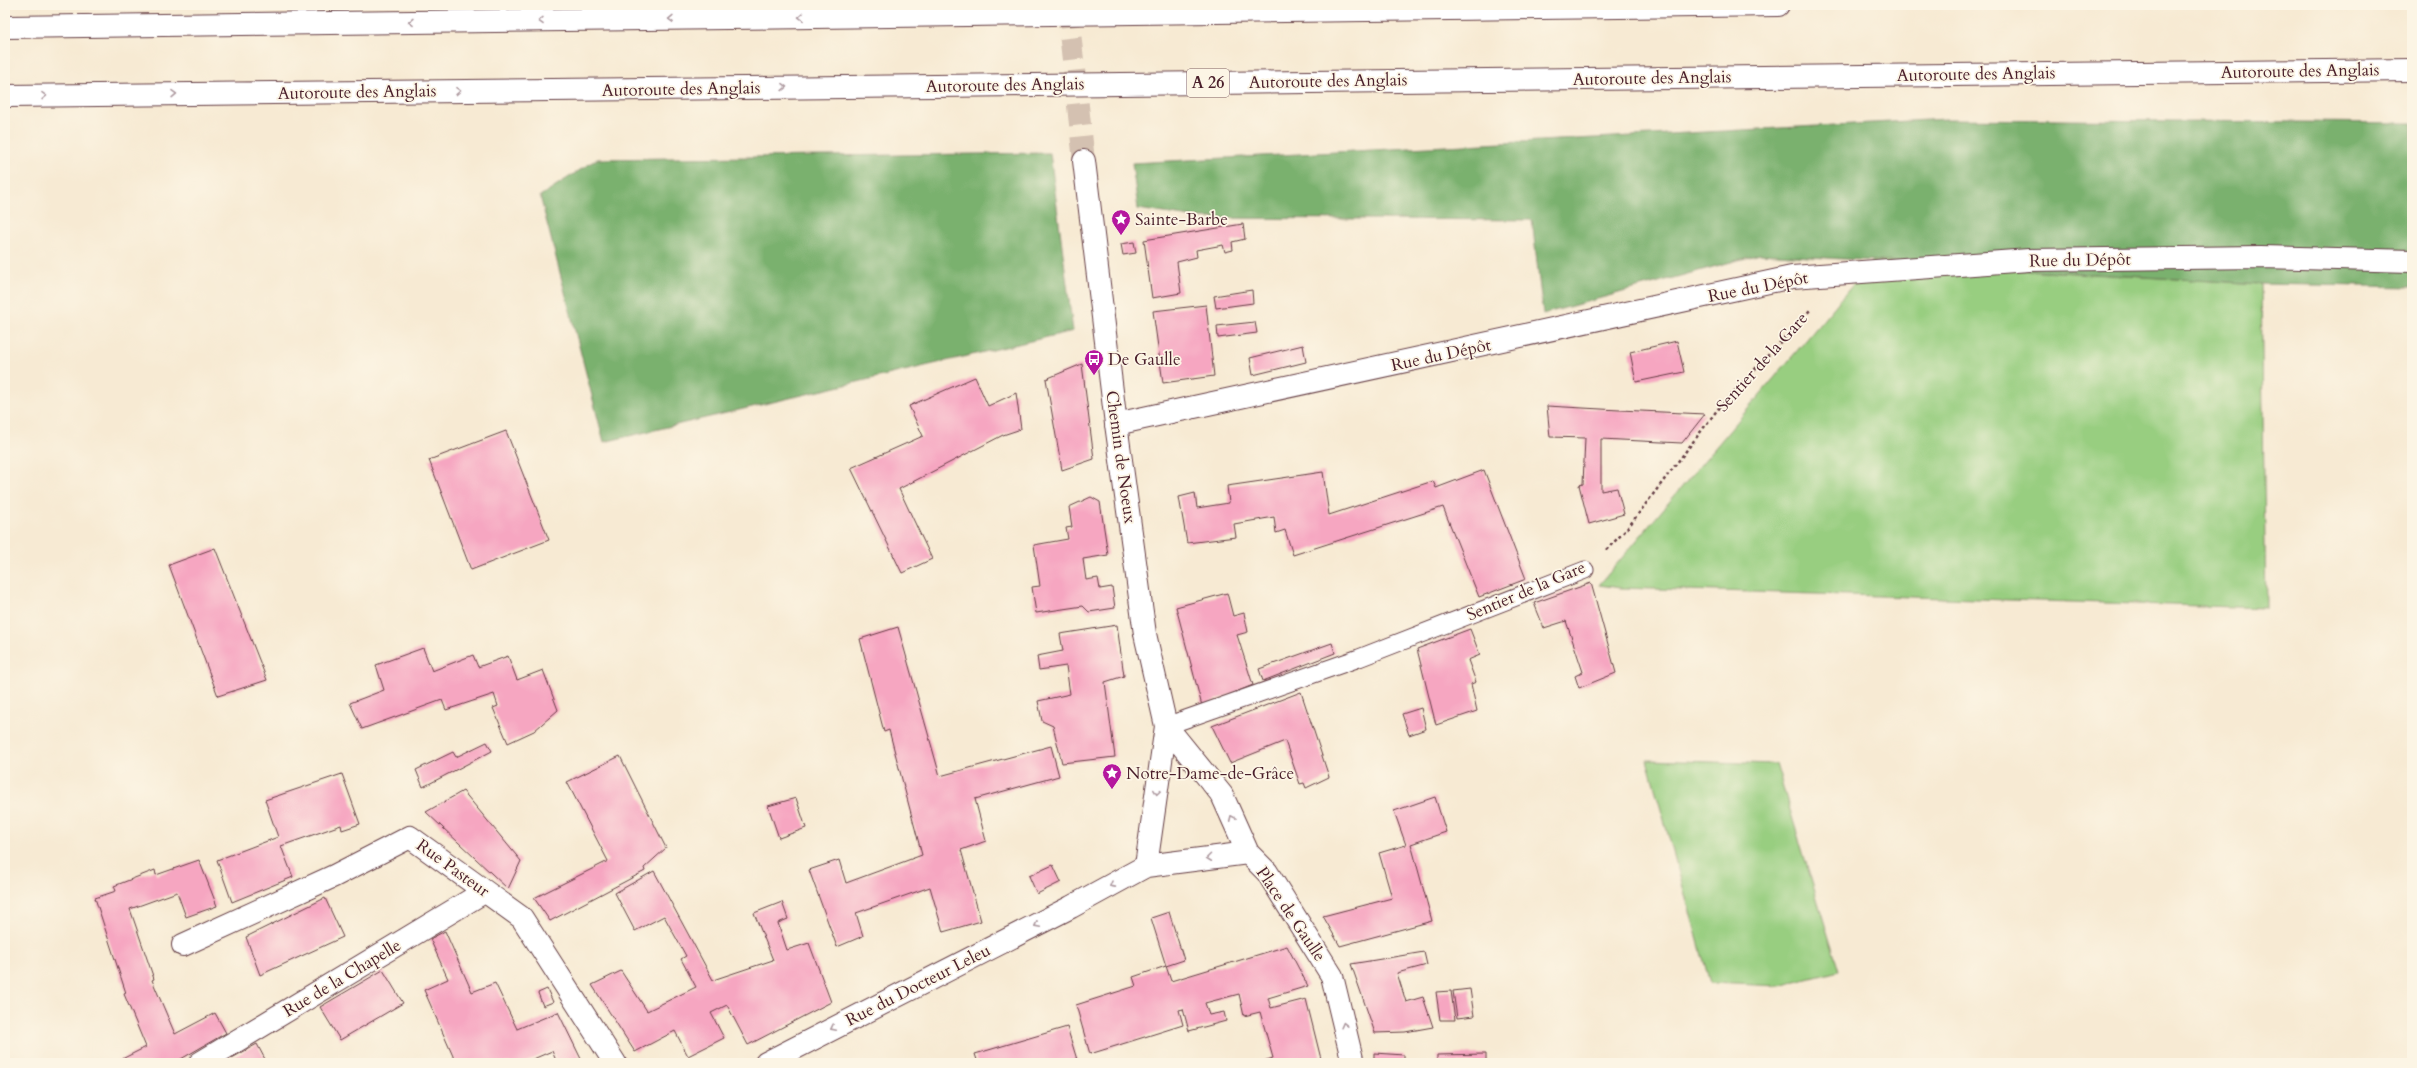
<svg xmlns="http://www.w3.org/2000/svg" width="2417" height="1068" font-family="Cardo,serif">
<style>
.green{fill:#98ce80;stroke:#717656}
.forest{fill:#7ab16e;stroke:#62684c}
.building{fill:#f6a6c1}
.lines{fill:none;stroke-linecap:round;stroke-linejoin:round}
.tertiary-tunnel{stroke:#d4c1b1;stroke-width:22;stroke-dasharray:22 11;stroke-linecap:butt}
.service-casing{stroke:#643d44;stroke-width:19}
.minor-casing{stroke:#643d44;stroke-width:24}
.tertiary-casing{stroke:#643d44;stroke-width:24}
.motorway-casing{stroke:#643d44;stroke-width:24}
.path{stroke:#643d44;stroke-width:2.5;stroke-dasharray:3 3;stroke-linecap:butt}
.service{stroke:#fff;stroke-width:17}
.minor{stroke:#fff;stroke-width:22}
.tertiary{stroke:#fff;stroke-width:22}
.motorway{stroke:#fff;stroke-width:22}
.oneway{stroke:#ae9aa0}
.labels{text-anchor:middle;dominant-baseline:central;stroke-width:3.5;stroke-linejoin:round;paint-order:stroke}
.shield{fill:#fcf5e5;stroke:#7f5f63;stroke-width:1}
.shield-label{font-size:16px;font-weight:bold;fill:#4a1f2b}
.street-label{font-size:17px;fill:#4a1f2b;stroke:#fcf5e5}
.poi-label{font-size:17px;fill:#4a1f2b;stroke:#fcf5e5;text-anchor:start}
</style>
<rect width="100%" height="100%" fill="#fcf5e5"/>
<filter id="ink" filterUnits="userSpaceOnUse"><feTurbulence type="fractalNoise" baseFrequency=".025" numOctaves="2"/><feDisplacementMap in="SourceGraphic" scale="8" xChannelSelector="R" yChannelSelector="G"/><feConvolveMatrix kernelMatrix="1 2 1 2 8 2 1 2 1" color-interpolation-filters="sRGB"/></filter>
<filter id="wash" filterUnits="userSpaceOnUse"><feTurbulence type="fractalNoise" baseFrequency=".012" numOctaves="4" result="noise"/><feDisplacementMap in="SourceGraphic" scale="16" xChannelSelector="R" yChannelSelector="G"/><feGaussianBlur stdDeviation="0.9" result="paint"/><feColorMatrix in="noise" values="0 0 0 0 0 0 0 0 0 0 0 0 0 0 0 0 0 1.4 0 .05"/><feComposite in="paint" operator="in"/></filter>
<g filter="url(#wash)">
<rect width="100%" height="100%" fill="#f7ead3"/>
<path class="green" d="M1873 261 2261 284 2266 608 1621 588 1599 585Z
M1647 760 1776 764 1839 971 1780 986 1710 983Z"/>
<path class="forest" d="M1946 119 2412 123V287L2261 284 1760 254 1543 314 1532 220 1197 218 1138 209 1132 163Z
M1050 153 1073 331 604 442 540 196 597 159Z"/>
<g id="blocks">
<path class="building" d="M1243 224 1245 239 1232 242 1233 250 1225 252 1223 245 1196 250 1197 257 1177 262 1181 293 1152 298 1144 240Z
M1134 242 1136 253 1123 255 1121 244Z
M1252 290 1253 303 1216 308 1214 296Z
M1206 305 1214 376 1163 383 1153 311Z
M1255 322 1257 333 1218 338 1217 326Z
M1677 341 1684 372 1636 382 1630 352Z
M1303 345 1306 362 1253 375 1250 358Z
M1082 364 1094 459 1062 470 1046 379Z
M975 377 988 406 1016 393 1021 429 1003 435 899 489 932 559 902 573 851 468 923 436 909 406Z
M1547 406 1619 410 1705 414 1682 443 1601 439V491L1617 488 1624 514 1589 524 1579 485 1583 484 1585 438 1550 437Z
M506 431 549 540 471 570 429 460Z
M1484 470 1526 579 1479 597 1443 507 1293 555 1285 530 1276 533 1274 517 1234 524 1236 537 1187 543 1179 497 1195 493 1197 508 1229 503 1227 486 1323 472 1329 515 1433 481 1436 488Z
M1091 497 1100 502 1108 555 1083 559 1086 580 1098 578 1100 589 1112 587 1115 608 1089 612 1083 606 1036 613 1032 587 1040 586 1034 545 1068 539 1066 528 1072 527 1069 507Z
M215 548 267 680 218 696 169 565Z
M1591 583 1616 673 1579 688 1575 676 1583 672 1566 621 1544 628 1534 603Z
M1227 593 1233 616 1244 613 1248 632 1237 635 1253 685 1202 706 1176 607Z
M1117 625 1124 676 1105 682 1115 757 1062 763 1053 726 1042 721 1038 701 1070 694 1066 666 1039 670 1037 656 1063 651 1060 634Z
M898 627 940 776 1051 746 1059 776 975 799 986 841 961 850 981 921 943 932 930 887 856 913 863 936 837 947 809 870 839 860 846 883 922 855 889 730 884 732 860 639Z
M1470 629 1480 655 1468 660 1476 682 1471 684 1477 711 1436 725 1417 649Z
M1332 643 1335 653 1263 681 1259 669Z
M423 648 432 671 473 655 478 667 508 656 517 680 543 670 558 710 534 731 508 743 493 708 498 706 494 694 446 710 442 700 362 729 350 703 384 690 376 665Z
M1301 692 1329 777 1306 788 1304 783 1300 784 1285 741 1230 763 1212 726Z
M1421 708 1426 729 1409 735 1402 714Z
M487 742 492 751 423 787 416 770 453 752 456 757Z
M620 756 666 848 644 868 645 871 550 921 534 898 608 861 567 782Z
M342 774 360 824 342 830 341 825 281 846 293 877 232 902 217 860 278 837 265 800Z
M463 791 521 861 508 889 426 812Z
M1435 797 1446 832 1411 844 1432 921 1340 946 1323 916 1392 898 1379 853 1406 845 1394 811Z
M796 798 806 828 779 838 768 806Z
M199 860 217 906 186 917 177 892 130 909 154 979 152 980 175 1034 215 1013 226 1033 174 1063H114L146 1047 124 994 126 993 95 898 116 891 114 886 155 870 156 875Z
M1053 865 1061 882 1037 894 1029 876Z
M654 871 713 980 773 960 754 913 782 902 788 919 778 923 787 950 809 943 831 1002 748 1045 727 1005 711 1013 724 1038 688 1056 675 1031 635 1052 592 985 621 971 647 1011 696 987 681 959 686 956 664 916 635 931 615 893Z
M325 898 343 937 260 975 246 937Z
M1169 912 1184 960 1166 966 1151 918Z
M445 931 472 992 495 983 517 1029 558 1012 583 1063H557L552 1051 524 1063H456L424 990 448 979 430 939Z
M1287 946 1308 986 1268 998 1271 1008 1306 999 1321 1059 1307 1063H1257L1273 1058 1260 1012 1244 1016 1239 994 1205 1003 1209 1015 1224 1012 1226 1021 1189 1031 1183 1009 1179 1010 1183 1025 1090 1054 1076 1005 1136 986 1133 977 1166 966 1171 981Z
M1424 952 1427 965 1397 973 1406 1002 1423 997 1433 1027 1405 1032 1375 1033 1351 964Z
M383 970 403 1003 340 1040 320 1007Z
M547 989 553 1002 543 1006 538 993Z
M1470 989 1474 1016 1457 1018 1453 991Z
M1451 991 1455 1020H1440L1436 992Z
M1067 1027 1078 1063H978L975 1054Z
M257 1044 267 1063H223Z
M1374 1053 1404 1055V1063H1374Z
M1486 1054V1063H1437V1055Z"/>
</g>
</g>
<g filter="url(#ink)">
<use href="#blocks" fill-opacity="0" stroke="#643d44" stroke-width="1"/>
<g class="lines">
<path class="tertiary-tunnel" d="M1067 5 1084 161"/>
<g class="service-casing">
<path id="service" d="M1166 726 1359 658 1585 570"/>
</g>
<g class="minor-casing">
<path id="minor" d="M1116 424 1792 277 2029 260 2260 257 2412 261
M183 945 334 876 410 837 522 918 615 1063
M200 1063 484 892"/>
</g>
<g class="tertiary-casing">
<path id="tertiary" d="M1084 161 1116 424 1145 634 1166 726 1146 866
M1166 726 1222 795 1248 853 1267 872 1332 976 1353 1063
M766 1063 1071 907 1146 866 1248 853"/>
</g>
<g class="motorway-casing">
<path id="motorway" d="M5 27 1778 5
M5 96 2412 70"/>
</g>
<path class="path" d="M1606 550 1626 530 1718 409 1811 309"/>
<use href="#service" class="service"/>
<use href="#minor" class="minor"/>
<use href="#tertiary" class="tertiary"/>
<use href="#motorway" class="motorway"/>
</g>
<defs><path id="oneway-chevron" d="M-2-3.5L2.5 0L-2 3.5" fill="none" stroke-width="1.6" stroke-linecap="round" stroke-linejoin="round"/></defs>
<g class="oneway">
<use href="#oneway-chevron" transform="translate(801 17) rotate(179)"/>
<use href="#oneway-chevron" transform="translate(671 19) rotate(179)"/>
<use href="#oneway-chevron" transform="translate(541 21) rotate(179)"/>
<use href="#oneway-chevron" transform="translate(411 22) rotate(179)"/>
<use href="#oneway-chevron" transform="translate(784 87) rotate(-1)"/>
<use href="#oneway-chevron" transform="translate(458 91) rotate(-1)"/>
<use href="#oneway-chevron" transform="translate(174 94) rotate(-1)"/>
<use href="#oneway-chevron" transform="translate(44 96) rotate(-1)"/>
<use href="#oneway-chevron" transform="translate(1157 792) rotate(98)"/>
<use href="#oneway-chevron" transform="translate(1232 818) rotate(-114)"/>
<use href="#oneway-chevron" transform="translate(1209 858) rotate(173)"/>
<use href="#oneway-chevron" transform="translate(1112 885) rotate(151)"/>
<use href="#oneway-chevron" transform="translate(1037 925) rotate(153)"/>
<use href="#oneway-chevron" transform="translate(1344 1025) rotate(-104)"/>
<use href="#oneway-chevron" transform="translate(833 1028) rotate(153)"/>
</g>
</g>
<defs>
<g id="sight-pin" transform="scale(1)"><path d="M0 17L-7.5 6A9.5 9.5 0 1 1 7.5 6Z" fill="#b5179e" stroke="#fcf5e5"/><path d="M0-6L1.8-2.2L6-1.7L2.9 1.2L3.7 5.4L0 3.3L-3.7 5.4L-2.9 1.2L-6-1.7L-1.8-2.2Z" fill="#fff"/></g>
<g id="bus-pin" transform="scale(1)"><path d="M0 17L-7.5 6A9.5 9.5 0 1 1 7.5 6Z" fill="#b5179e" stroke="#fcf5e5"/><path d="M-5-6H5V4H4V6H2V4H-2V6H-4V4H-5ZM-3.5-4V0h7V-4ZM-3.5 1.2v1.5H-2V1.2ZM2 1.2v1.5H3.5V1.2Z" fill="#fff"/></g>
</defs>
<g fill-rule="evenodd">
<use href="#sight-pin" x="1121" y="219"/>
<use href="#bus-pin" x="1094" y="359"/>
<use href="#sight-pin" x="1112" y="773"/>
</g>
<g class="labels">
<rect class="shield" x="1187" y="69" width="42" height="28" rx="3"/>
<g class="shield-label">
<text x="1208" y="83">A 26</text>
</g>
<g class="street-label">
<text transform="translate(2300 71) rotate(-1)">Autoroute des Anglais</text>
<text transform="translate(1976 74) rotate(-1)">Autoroute des Anglais</text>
<text transform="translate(1652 78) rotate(-1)">Autoroute des Anglais</text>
<text transform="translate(1328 81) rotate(-1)">Autoroute des Anglais</text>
<text transform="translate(1005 85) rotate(-1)">Autoroute des Anglais</text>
<text transform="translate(681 89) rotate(-1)">Autoroute des Anglais</text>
<text transform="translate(357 92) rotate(-1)">Autoroute des Anglais</text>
<text transform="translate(2080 260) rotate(-1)">Rue du Dépôt</text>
<text transform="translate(1758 287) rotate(-11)">Rue du Dépôt</text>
<text transform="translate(1441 355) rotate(-12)">Rue du Dépôt</text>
<text transform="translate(1762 362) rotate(-48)">Sentier de la Gare</text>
<text transform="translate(1121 457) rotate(82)">Chemin de Noeux</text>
<text transform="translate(1526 591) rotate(-23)">Sentier de la Gare</text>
<text transform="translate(453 868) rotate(36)">Rue Pasteur</text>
<text transform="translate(1291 914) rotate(56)">Place de Gaulle</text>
<text transform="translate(342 978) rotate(-31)">Rue de la Chapelle</text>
<text transform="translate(918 985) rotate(-27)">Rue du Docteur Leleu</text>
</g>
<g class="poi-label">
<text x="1135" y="219">Sainte-Barbe</text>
<text x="1108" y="359">De Gaulle</text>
<text x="1126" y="773">Notre-Dame-de-Grâce</text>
</g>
</g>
<rect width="2417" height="1068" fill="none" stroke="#fcf5e5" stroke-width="20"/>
</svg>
